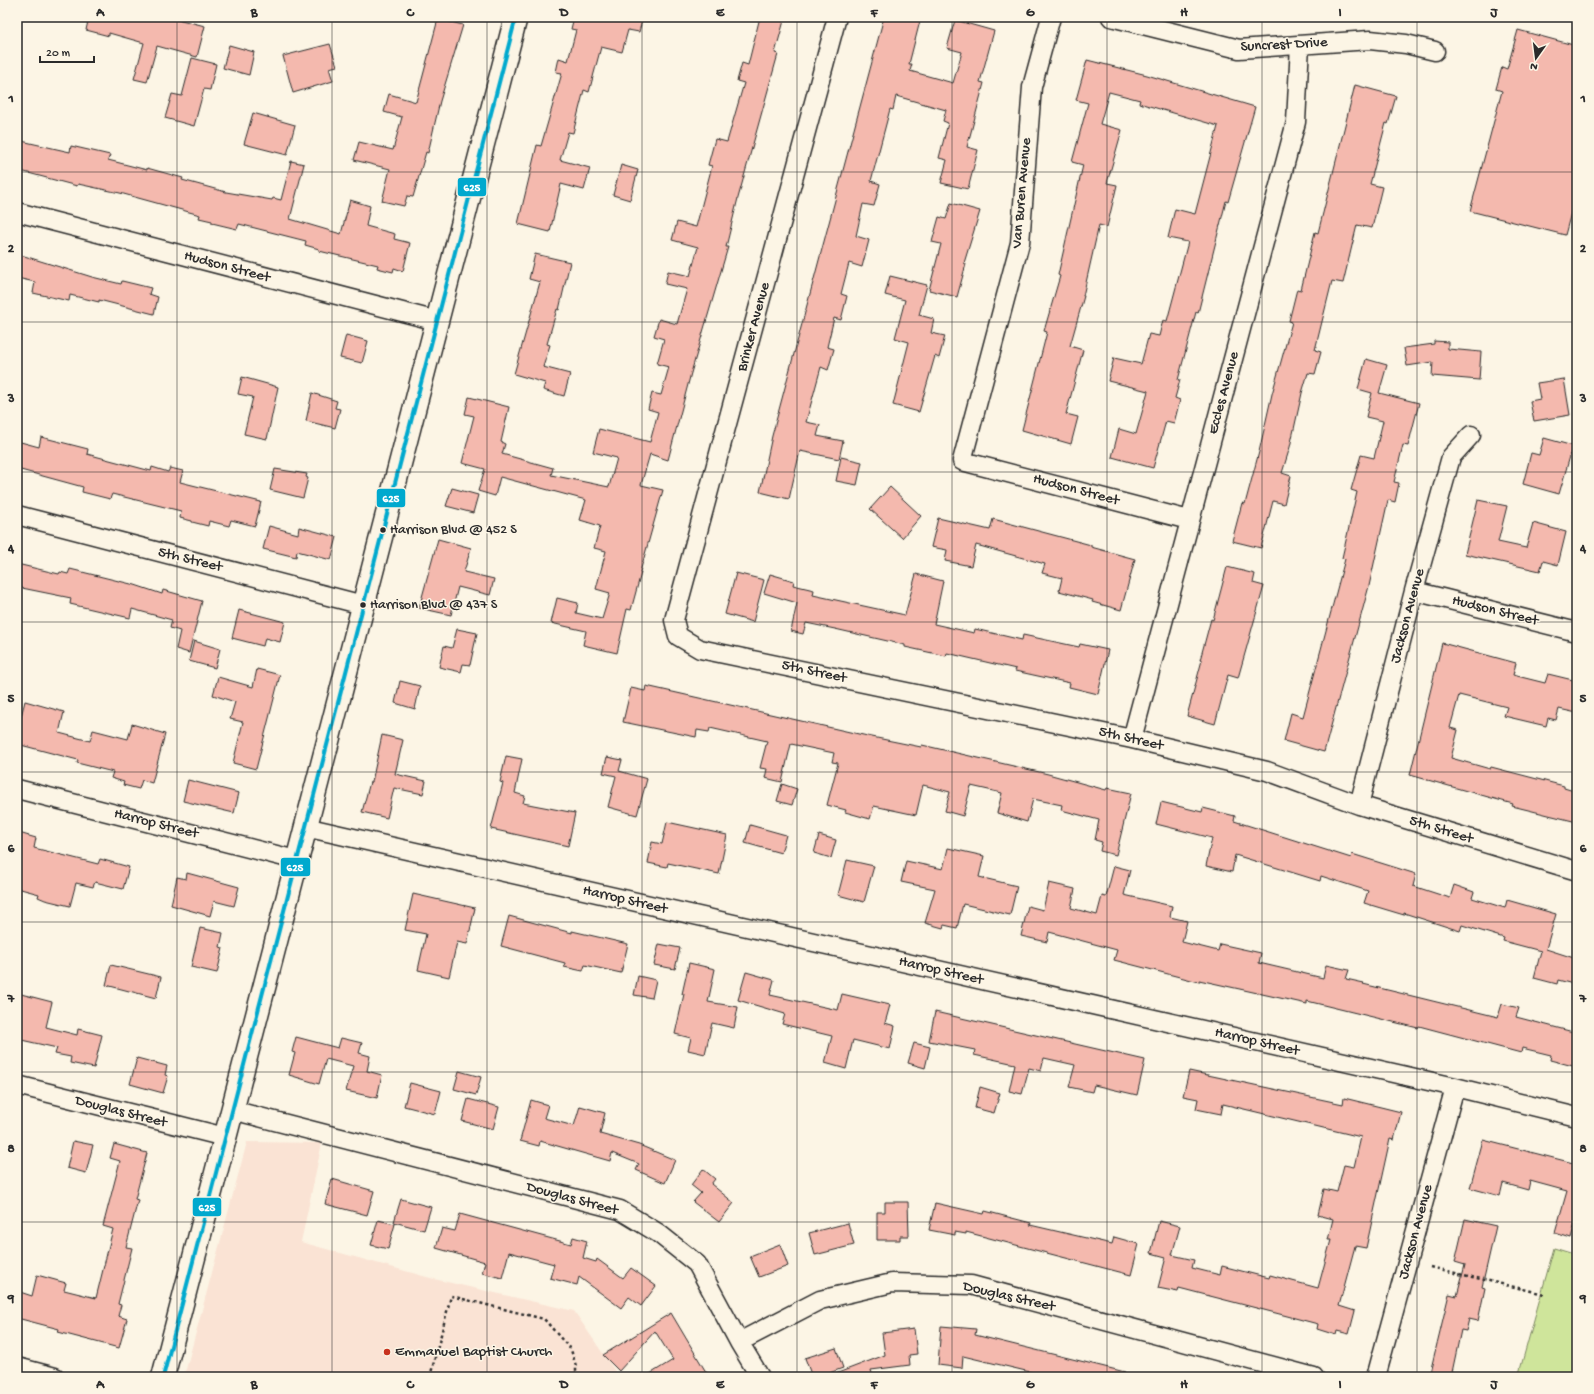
<svg xmlns="http://www.w3.org/2000/svg" width="1594" height="1394" font-family="'Gochi Hand',sans-serif">
<style>
.built{fill:#fae3d4}
.green{fill:#cfe59b;stroke:#7d8863}
.building{fill:#f4b9ae;stroke:#2b2b2b}
.lines{fill:none;stroke-linecap:round;stroke-linejoin:round}
.street-casing{stroke:#2b2b2b;stroke-width:21}
.secondary-casing{stroke:#2b2b2b;stroke-width:25}
.path{stroke:#2b2b2b;stroke-width:2.5;stroke-dasharray:3 3;stroke-linecap:butt}
.street{stroke:#fcf5e5;stroke-width:18}
.secondary{stroke:#fcf5e5;stroke-width:22}
.bus-1-casing{stroke:#fcf5e5;stroke-width:7}
.bus-1{stroke:#00a9ce;stroke-width:4}
.grid{fill:none;stroke:#2b2b2b;stroke-width:1;stroke-opacity:0.55}
.bus-dot{fill:#2b2b2b;stroke:#fcf5e5;stroke-width:1.5}
.poi-dot{fill:#c8321e;stroke:#fcf5e5;stroke-width:1.5}
.labels{text-anchor:middle;dominant-baseline:central;stroke-width:3;stroke-linejoin:round;paint-order:stroke}
.bus-label{font-size:14px;fill:#2b2b2b;stroke:#fcf5e5;text-anchor:start}
.street-label{font-size:15px;fill:#2b2b2b;stroke:#fcf5e5}
.poi-label{font-size:15px;fill:#2b2b2b;stroke:#fcf5e5;text-anchor:start}
.line-badge{stroke:#fcf5e5;stroke-width:1.5}
.badge-label{font-size:11px;text-anchor:middle;font-weight:bold;fill:#fff}
.neatline{fill:none;stroke:#2b2b2b;stroke-width:1.5}
.grid-label{font-size:13px;text-anchor:middle;font-weight:bold;fill:#2b2b2b}
</style>
<rect width="100%" height="100%" fill="#fcf5e5"/>
<filter id="ink" filterUnits="userSpaceOnUse"><feTurbulence type="fractalNoise" baseFrequency=".025" numOctaves="2"/><feDisplacementMap in="SourceGraphic" scale="8" xChannelSelector="R" yChannelSelector="G"/><feConvolveMatrix kernelMatrix="1 2 1 2 8 2 1 2 1" color-interpolation-filters="sRGB"/></filter>
<g filter="url(#ink)">
<path class="built" d="M247 1142 322 1143 301 1242 434 1279 574 1311 619 1377H184Z"/>
<path class="green" d="M1554 1248 1577 1255V1377H1518Z"/>
<path class="building" d="M89 17H169L205 26 197 57 157 46 147 82 134 79 144 43 109 33V36L86 30Z
M574 17H643L639 32 628 30 622 52 601 47 589 92 584 90 573 133 568 132 560 160 590 168 584 190 561 184 550 232 518 224 537 145 541 146 562 73 556 72 559 58 568 61 576 30 571 29Z
M760 17H785L775 53 778 54 738 198 726 247H728L691 373 668 460 650 454 641 485 663 490 640 572 641 573 631 610 627 609 617 653 583 645 586 631 551 623 557 598 578 603 576 613 602 619 610 593 596 589 606 551 594 548 600 526 580 520 586 500 500 477 495 496 478 491 485 469 462 463 474 416 465 414 469 397 509 407 501 442 505 444 502 454 553 468 551 475 609 487 617 458 593 452 599 429 650 442 658 412 648 409 652 393 661 395 669 367 657 364 664 339 654 336 659 319 677 324 687 289 665 284 668 271 690 276 698 247 672 240 677 222 696 227 712 166 708 165 715 139 727 142 744 83 737 81 742 63 748 65Z
M884 17H921L909 64H912L910 71 953 83 962 52 947 48 955 20 994 31 980 82 984 83 967 147 978 150 968 189 941 183 947 160 939 158 948 123 943 121 946 110 896 96 893 110 890 109 871 181 880 184 874 206 863 204 856 236 869 240 862 267 849 263 841 294 847 296 841 320 834 318 827 347 834 349 828 370 821 367 806 422 820 425 817 436 843 441 839 459 800 451 789 499 760 492 772 436Z
M438 19 463 25 440 101 428 153 426 152 413 197 407 196 404 206 382 201 390 169 354 160 359 142 393 150 402 117 384 112 389 94 416 102Z
M1518 30 1577 46V190L1565 235 1470 211 1502 91 1496 89 1502 67 1507 69Z
M330 44 337 66 329 68 333 81 293 93 283 56Z
M229 45 254 52 249 75 223 68Z
M192 58 216 64 210 90 204 89 194 126 165 118 172 94 182 96Z
M1087 60 1147 75 1255 107 1228 202 1226 201 1198 313 1196 312 1178 380H1180L1175 398 1180 400 1174 423 1166 421 1153 468 1112 457 1119 429 1136 434 1148 391 1108 381 1114 358 1141 364 1149 334 1159 336 1163 320 1167 321 1188 242 1168 238 1175 209 1195 214 1218 126 1139 103 1140 100 1109 92 1100 124 1122 130 1107 183 1117 185 1107 227 1099 225 1083 296H1084L1070 346 1083 350 1066 414 1078 417 1071 444 1022 430 1047 332 1044 331 1060 276 1058 275 1083 165 1072 162 1088 103 1076 100Z
M1355 85 1396 96 1388 124 1386 123 1370 184 1382 187 1372 228 1357 225 1343 283 1332 281 1315 350 1321 352 1315 374 1308 373 1302 393 1290 447 1282 473 1291 476 1284 504 1273 501 1261 548 1232 541 1242 503 1245 504 1259 452 1272 394 1292 322 1289 321 1297 289 1301 290 1315 232 1318 233Z
M253 113 295 125 287 155 244 144Z
M17 140 70 152 71 146 110 155 108 160 147 170V168L183 178 182 180 226 192 272 200 273 198 281 200 291 161 304 164 290 219 341 234 350 200 370 206 366 226 395 234 394 239 410 243 403 271 394 268 393 272 377 268 378 265 319 251V249L305 245 306 241 239 224 237 229 212 223V221L199 218 200 215 120 193 78 184 77 186 17 170Z
M621 165 638 170 630 200 613 195Z
M951 203 980 211 964 263 966 264 957 297 929 290 941 244 932 242 939 217 946 219Z
M535 254 570 262 559 310 557 309 547 344 550 345 543 367 570 374 564 396 543 390 545 383 514 374 540 282 529 279Z
M21 255 92 277 121 284 122 281 151 288 149 294 158 297 154 314 99 300V302L70 295 69 301 33 293 35 282 17 278Z
M890 276 927 285 919 315 934 319 931 333 945 336 939 358 935 356 919 412 893 405 909 342 895 338 905 300 885 295Z
M346 335 368 341 362 363 340 358Z
M1434 341 1448 342V349L1481 352 1479 380 1432 376 1433 362 1407 366 1404 348 1434 344Z
M1366 359 1387 365 1379 393 1419 403 1408 446 1403 445 1394 482 1399 483 1395 502 1388 500 1369 586 1324 752 1284 741 1291 713 1303 717 1345 559 1342 558 1357 492 1351 490 1361 455 1374 458 1383 421 1366 417 1372 393 1358 389Z
M242 377 278 387 267 439 244 434 253 397 238 394Z
M1564 379 1570 415 1534 421 1530 401 1540 399 1537 383Z
M312 393 337 401 335 408 340 409 335 428 306 421Z
M41 437 88 449 87 454 151 471 152 467 168 472 170 468 183 471 180 482 261 502 255 526 231 520 229 526 209 521 208 526 192 522V521L180 518 181 511 112 494 110 499 82 492 83 487 17 469V441L39 447Z
M1544 438 1573 446 1559 494 1523 484 1531 453 1539 455Z
M841 457 862 462 857 485 836 481Z
M275 469 307 474 306 477 308 478 303 498 270 490Z
M890 487 921 516 902 538 870 509Z
M452 488 478 495 473 513 446 506Z
M1478 500 1507 506 1498 542 1526 548 1533 523 1566 532 1558 565 1543 561 1540 571 1465 554Z
M938 518 990 530 993 519 1091 545V547L1135 559 1121 610 1092 602 1093 600 1059 591 1062 578 1042 573 1045 564 976 545 971 566 945 561 947 550 931 547Z
M269 526 298 534 299 527 337 537 331 560 297 551 296 557 263 549Z
M438 539 471 548 464 572 494 579 490 595 458 587 451 615 419 608Z
M17 564 59 574 60 572 68 574 70 569 135 585 162 594 163 590 202 601 189 653 176 649 180 631 170 628 172 620 132 609 130 618 70 604 71 598 17 587Z
M1227 567 1255 574 1253 583 1264 586 1238 678 1228 675 1215 724 1187 716 1202 660H1200L1211 619 1213 620Z
M736 573 764 580 753 622 725 614Z
M770 574 794 581 793 585 814 590 813 595 905 615 916 574 943 581 934 624 974 633 975 629 1022 640 1023 635 1079 647 1080 644 1108 650 1098 694 1069 687 1070 683 1015 671 1016 669 947 653 946 656 905 647V645L835 629 806 623 803 634 791 631 797 603 764 593Z
M239 610 285 622 280 642 265 638 263 646 232 638Z
M457 629 477 633 470 665 463 664 461 672 439 667 444 646 452 648Z
M194 641 220 649 215 668 189 661Z
M1442 643 1516 663 1513 675 1545 683 1548 674 1577 681V713L1559 709 1556 720 1548 718 1546 726 1504 716 1507 707 1459 695 1450 728 1458 730 1451 758 1490 769 1491 767 1564 786V788L1577 792V822L1512 806 1513 804 1410 775Z
M257 669 280 675 256 769 233 763 243 722 230 719 235 702 213 695 218 677 253 687Z
M400 681 420 686 415 709 395 703Z
M646 686 872 737 921 747 922 745 1048 774 1106 790 1107 788 1131 793 1116 855 1100 851 1102 842 1095 840 1099 820 1061 810 1062 805 1033 799 1027 822 997 813 1002 793 971 786 963 816 945 811 950 792 923 785 916 815 874 806 870 819 845 812 846 810 827 805 838 763 832 762 834 753 791 744 782 782 765 778 767 769 760 768 767 741 710 728 709 732 697 730 696 737 623 722 631 688 645 691Z
M25 701 64 712 59 733 90 741 93 730 128 739 132 724 165 734 152 783 142 780 139 789 123 785 124 782 111 778 113 772 77 763 78 760 17 744V732Z
M382 735 403 740 395 774 426 781 423 794 394 788 387 818 362 812 370 782H372Z
M506 756 522 759 515 793 525 796 523 803 575 813 568 846 491 829 503 783 500 782Z
M607 757 622 760 619 771 647 779 637 815 608 807 616 776 603 773Z
M188 780 239 793 234 813 183 801Z
M782 784 797 789 792 805 777 801Z
M1161 802 1202 812 1203 808 1235 816 1234 821 1351 858 1352 854 1416 874 1413 886 1450 898 1454 885 1474 892 1472 898 1505 908 1507 900 1556 914 1546 949 1577 959V985L1558 980 1557 984 1534 978 1541 951 1503 941 1504 938 1462 925 1460 931 1404 913V915L1364 903 1368 891 1321 876 1320 881 1235 855 1232 872 1206 866 1212 838 1156 824Z
M667 822 727 835 719 874 668 863 667 867 648 863 652 842 662 844Z
M750 825 786 835 781 853 745 843Z
M19 833 36 838 34 848 98 864 100 859 129 867 123 889 95 882 93 887 76 883 70 906 45 900 38 897 39 894 17 888V842Z
M819 835 836 840 831 858 814 853Z
M948 848 984 856 979 877 1017 886 1010 915 963 904 957 928 944 925 943 928 925 923 935 889 901 882 906 861 943 869Z
M847 860 874 866 864 902 838 895Z
M1114 866 1130 870 1124 895 1172 906 1170 917 1187 921 1182 942 1218 951 1220 944 1261 953 1259 963 1323 978 1326 965 1349 970 1346 979 1364 983 1363 984 1498 1017 1502 1004 1519 1008 1516 1017 1577 1033V1067L1550 1060 1551 1055 1522 1048 1521 1053 1419 1026 1418 1028 1307 1001V1004L1199 980V982L1114 960 1117 950 1049 932 1047 942 1021 936 1028 906 1043 910 1049 883 1075 889 1071 908 1097 915 1102 896 1106 897Z
M187 873 239 887 234 906 214 901 210 916 171 905 177 877 186 879Z
M413 894 475 908 467 944 457 942 449 977 418 970 426 934 405 930Z
M509 916 572 933V931L628 944 621 973 585 965 583 971 564 967 565 963 501 946Z
M200 928 223 933 220 947 223 948 217 973 191 967Z
M659 944 680 948 675 969 654 965Z
M689 963 715 969 708 1002 738 1007 734 1028 712 1023 705 1054 688 1050 691 1038 675 1034 684 994H682Z
M111 965 161 977 156 998 106 985Z
M746 972 774 980 770 995 838 1010 842 994 890 1005 885 1023 895 1026 890 1049 853 1040 846 1069 825 1063 832 1036 782 1024 785 1014 738 1000Z
M638 976 656 980 652 998 634 995Z
M17 993 52 1002 46 1027 77 1035 78 1029 102 1035 94 1068 70 1063 71 1057 55 1054 57 1048 17 1039Z
M935 1012 1145 1060 1137 1095 1094 1085 1092 1092 1069 1087 1075 1065 1044 1058 1041 1071 1029 1068 1022 1094 1009 1091 1015 1064 974 1055 975 1050 929 1041Z
M296 1037 338 1048 341 1038 362 1043 359 1053 370 1056 367 1071 382 1075 377 1098 346 1091 353 1066 326 1059 319 1084 289 1075 295 1053 292 1052Z
M914 1043 930 1047 925 1068 908 1063Z
M137 1058 167 1066 165 1075 168 1076 163 1093 130 1084Z
M459 1071 481 1077 476 1095 454 1089Z
M1189 1071 1343 1104 1344 1098 1401 1112 1394 1140 1390 1139 1366 1248 1355 1246 1339 1306 1355 1311 1349 1334 1337 1331 1336 1335 1317 1329 1318 1324 1179 1288 1178 1292 1158 1288 1166 1257 1151 1253 1159 1221 1180 1226 1172 1255 1194 1260 1192 1268 1220 1275 1222 1266 1269 1278 1270 1275 1318 1288 1331 1240H1328L1333 1219 1318 1215 1324 1189 1337 1192 1344 1165 1354 1167 1361 1137 1223 1104 1221 1114 1196 1109 1198 1099 1183 1096Z
M410 1083 441 1091 435 1114 404 1106Z
M980 1087 1000 1093 994 1113 975 1108Z
M468 1099 499 1107 493 1129 462 1121Z
M531 1100 548 1105 544 1118 574 1126 580 1106 605 1113 600 1134 639 1145 675 1160 665 1183 636 1170 639 1164 612 1153 610 1161 540 1141 539 1146 520 1141Z
M1483 1140 1577 1164V1216L1571 1238 1555 1233 1567 1191 1530 1181 1528 1190 1503 1183 1500 1196 1470 1188Z
M73 1141 93 1145 86 1173 67 1168Z
M114 1144 147 1153 135 1199 138 1200 126 1247 132 1248 118 1304 121 1305 118 1316 127 1319 119 1348 58 1332 59 1329 17 1318V1291L32 1296 37 1275 66 1283 64 1290 96 1298 113 1229 103 1226 120 1161 110 1158Z
M703 1169 715 1179 711 1184 734 1203 719 1222 693 1202 701 1193 691 1185Z
M332 1179 374 1191 367 1215 325 1204Z
M401 1199 431 1207 424 1230 394 1222Z
M885 1202H908L909 1236H900V1240H877V1212H885Z
M935 1203 984 1214 985 1211 1031 1223 1030 1225 1112 1244 1114 1237 1139 1244 1131 1275 966 1232V1234L955 1232V1235L929 1230Z
M460 1214 571 1244 573 1237 587 1241 583 1258 596 1262 597 1259 623 1278 631 1268 656 1286 641 1306 629 1297 621 1308 579 1277 577 1285 550 1278 554 1264 509 1252 502 1278 482 1273 485 1262 436 1248 442 1228 455 1231Z
M1465 1219 1496 1226 1482 1287 1485 1288 1478 1321 1469 1319 1466 1331 1461 1330 1451 1377H1429L1449 1294 1457 1296 1465 1265 1455 1262Z
M378 1220 395 1224 388 1249 371 1245Z
M848 1223 854 1245 815 1255 809 1233Z
M780 1244 788 1266 759 1277 750 1256Z
M671 1313 709 1377H645L673 1360 655 1331 619 1371 603 1355Z
M941 1326 976 1329 975 1335 1125 1372 1124 1377H1051L963 1356 962 1368 938 1365Z
M914 1329 917 1354 909 1355 910 1365 871 1370 873 1377H830V1376L885 1355 882 1333Z
M836 1348 843 1368 818 1377H812L805 1358Z"/>
<g class="lines">
<g class="street-casing">
<path id="street" d="M837 17 674 620 678 636 700 649 1132 739 1267 771 1359 805 1577 871
M1051 17 1032 87 1020 243 962 461 1189 520
M1111 17 1239 49 1370 40 1406 44 1435 51
M17 212 437 321
M17 515 363 605
M1414 591 1577 632
M1132 739 1296 122 1300 45
M17 789 296 860
M1359 805 1414 591 1451 457 1471 435
M305 827 1455 1087 1577 1117
M17 1085 225 1137
M232 1110 620 1210 658 1233 697 1264 739 1342 760 1377
M739 1342 820 1300 892 1283 971 1285 1314 1377
M17 1367 55 1377
M1376 1377 1455 1087"/>
</g>
<g class="secondary-casing">
<path id="secondary" d="M163 1377 516 17"/>
</g>
<path class="path" d="M1430 1267 1544 1294
M430 1377 451 1296 544 1319 571 1350 576 1366V1377"/>
<use href="#street" class="street"/>
<use href="#secondary" class="secondary"/>
<g class="bus-1-casing">
<path id="bus-1" d="M163 1377 516 17"/>
</g>
<use href="#bus-1" class="bus-1"/>
</g>
</g>
<path class="grid" d="M177 17V1377M332 17V1377M487 17V1377M642 17V1377M797 17V1377M952 17V1377M1107 17V1377M1262 17V1377M1417 17V1377M17 172H1577M17 322H1577M17 472H1577M17 622H1577M17 772H1577M17 922H1577M17 1072H1577M17 1222H1577"/>
<g class="bus-dot">
<circle cx="383" cy="530" r="3.5"/>
<circle cx="363" cy="605" r="3.5"/>
</g>
<circle class="poi-dot" cx="387" cy="1352" r="4"/>
<g class="labels">
<g class="bus-label">
<text x="390" y="530">Harrison Blvd @ 452 S</text>
<text x="370" y="605">Harrison Blvd @ 437 S</text>
</g>
<g class="street-label">
<text transform="translate(1284 45) rotate(-3)">Suncrest Drive</text>
<text transform="translate(1022 193) rotate(-85)">Van Buren Avenue</text>
<text transform="translate(227 267) rotate(15)">Hudson Street</text>
<text transform="translate(754 327) rotate(-75)">Brinker Avenue</text>
<text transform="translate(1224 393) rotate(-75)">Eccles Avenue</text>
<text transform="translate(1076 490) rotate(15)">Hudson Street</text>
<text transform="translate(190 560) rotate(14)">5th Street</text>
<text transform="translate(1495 611) rotate(14)">Hudson Street</text>
<text transform="translate(1408 616) rotate(-75)">Jackson Avenue</text>
<text transform="translate(814 672) rotate(12)">5th Street</text>
<text transform="translate(1131 739) rotate(13)">5th Street</text>
<text transform="translate(156 824) rotate(14)">Harrop Street</text>
<text transform="translate(1441 830) rotate(17)">5th Street</text>
<text transform="translate(625 900) rotate(13)">Harrop Street</text>
<text transform="translate(941 971) rotate(13)">Harrop Street</text>
<text transform="translate(1257 1042) rotate(13)">Harrop Street</text>
<text transform="translate(121 1112) rotate(14)">Douglas Street</text>
<text transform="translate(572 1199) rotate(15)">Douglas Street</text>
<text transform="translate(1416 1232) rotate(-75)">Jackson Avenue</text>
<text transform="translate(1009 1297) rotate(13)">Douglas Street</text>
</g>
<g class="poi-label">
<text x="395" y="1352">Emmanuel Baptist Church</text>
</g>
</g>
<g class="line-badge">
<rect x="457" y="177" width="30" height="20" rx="4" fill="#00a9ce"/>
<rect x="376" y="488" width="30" height="20" rx="4" fill="#00a9ce"/>
<rect x="280" y="857" width="31" height="20" rx="4" fill="#00a9ce"/>
<rect x="192" y="1197" width="30" height="20" rx="4" fill="#00a9ce"/>
</g>
<g class="badge-label">
<text x="472" y="191">625</text>
<text x="391" y="502">625</text>
<text x="295" y="871">625</text>
<text x="207" y="1211">625</text>
</g>
<rect width="1594" height="1394" fill="none" stroke="#fcf5e5" stroke-width="44"/>
<g transform="translate(1536 58) rotate(194)" stroke="#fcf5e5" stroke-width="3" paint-order="stroke">
<path d="M0-3L7 15L0 10L-7 15Z" fill="#2b2b2b"/>
<text y="-6" font-size="11" font-weight="bold" text-anchor="middle" fill="#2b2b2b">N</text>
</g>
<path d="M40 56v6h54v-6" fill="none" stroke="#2b2b2b" stroke-width="2"/>
<text x="46" y="56" font-size="12" fill="#2b2b2b" stroke="#fcf5e5" stroke-width="3" paint-order="stroke">20 m</text>
<rect x="22" y="22" width="1550" height="1350" class="neatline"/>
<g class="grid-label">
<text x="100" y="16">A</text>
<text x="254" y="16">B</text>
<text x="410" y="16">C</text>
<text x="564" y="16">D</text>
<text x="720" y="16">E</text>
<text x="874" y="16">F</text>
<text x="1030" y="16">G</text>
<text x="1184" y="16">H</text>
<text x="1340" y="16">I</text>
<text x="1494" y="16">J</text>
<text x="11" y="102">1</text>
<text x="1583" y="102">1</text>
<text x="11" y="252">2</text>
<text x="1583" y="252">2</text>
<text x="11" y="402">3</text>
<text x="1583" y="402">3</text>
<text x="11" y="552">4</text>
<text x="1583" y="552">4</text>
<text x="11" y="702">5</text>
<text x="1583" y="702">5</text>
<text x="11" y="852">6</text>
<text x="1583" y="852">6</text>
<text x="11" y="1002">7</text>
<text x="1583" y="1002">7</text>
<text x="11" y="1152">8</text>
<text x="1583" y="1152">8</text>
<text x="11" y="1302">9</text>
<text x="1583" y="1302">9</text>
<text x="100" y="1388">A</text>
<text x="254" y="1388">B</text>
<text x="410" y="1388">C</text>
<text x="564" y="1388">D</text>
<text x="720" y="1388">E</text>
<text x="874" y="1388">F</text>
<text x="1030" y="1388">G</text>
<text x="1184" y="1388">H</text>
<text x="1340" y="1388">I</text>
<text x="1494" y="1388">J</text>
</g>
</svg>
